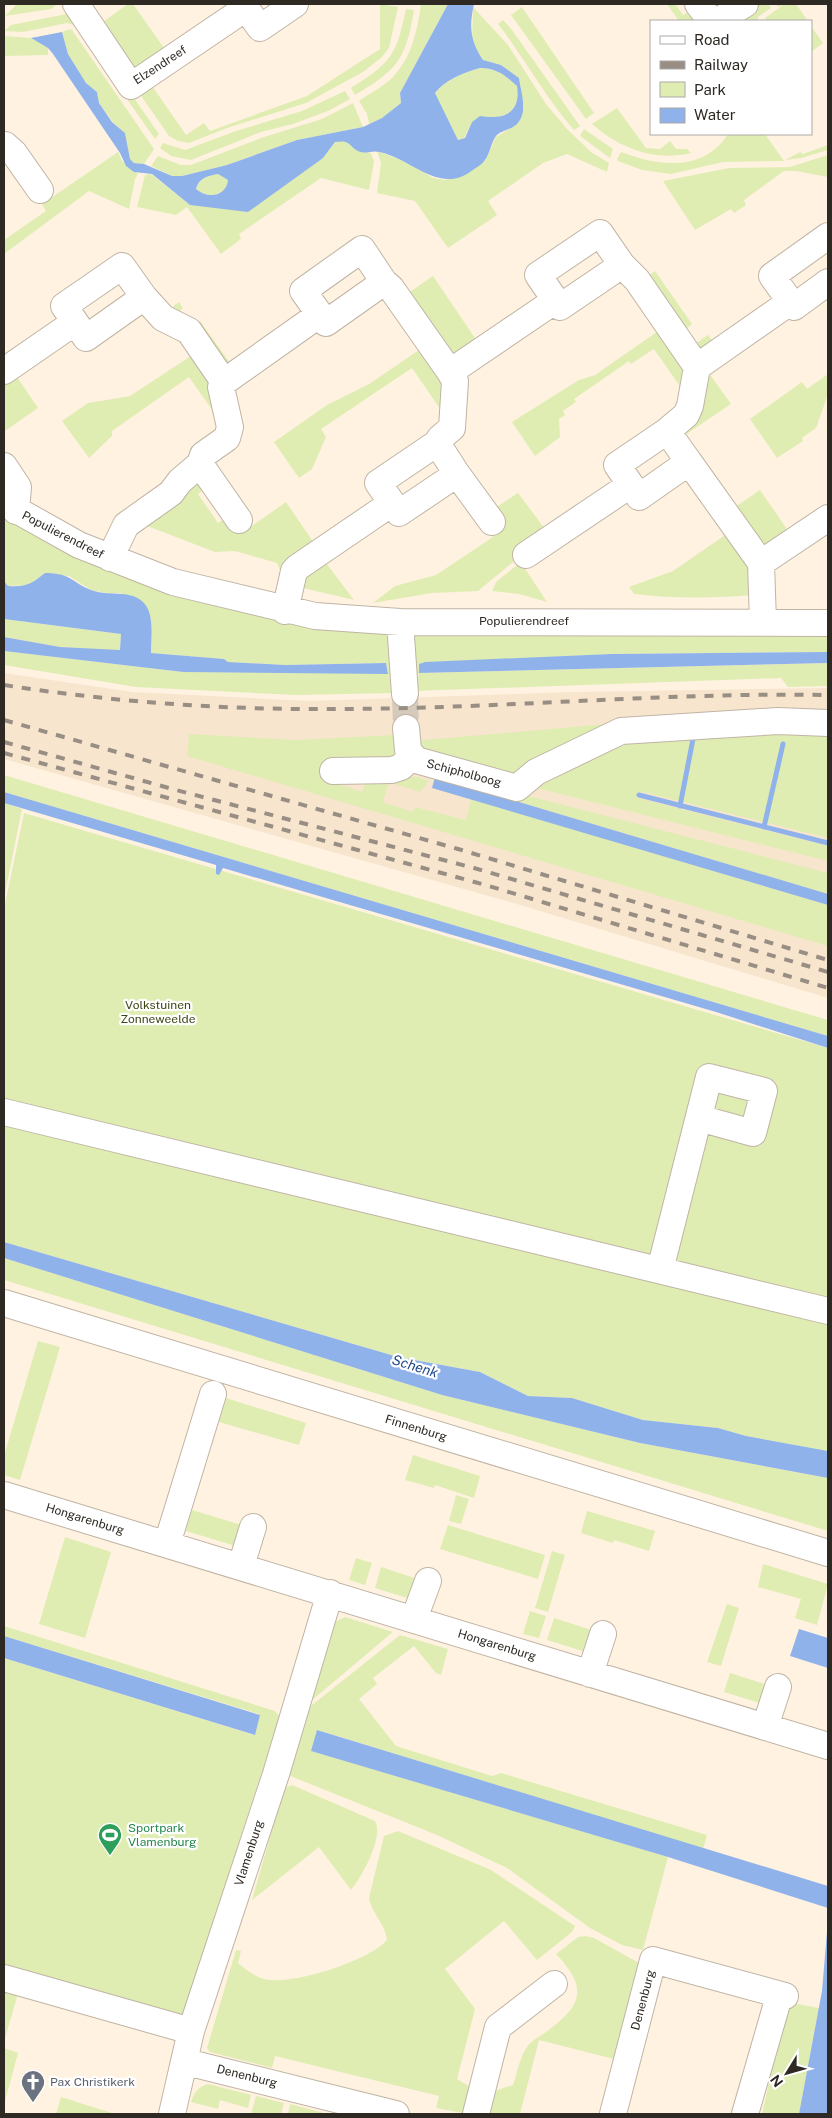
<svg xmlns="http://www.w3.org/2000/svg" width="832" height="2118" font-family="'Public Sans',sans-serif">
<style>
.built{fill:#f7e5ce}
.green{fill:#dfedb3}
.water{fill:#90b2ea;fill-rule:evenodd}
.lines{fill:none;stroke-linecap:round;stroke-linejoin:round}
.stream{stroke:#90b2ea;stroke-width:5}
.minor-tunnel{stroke:#d5cabb;stroke-width:26;stroke-dasharray:26 13;stroke-linecap:butt}
.minor-casing{stroke:#c0b4a4;stroke-width:28}
.minor{stroke:#fff;stroke-width:26}
.rail{stroke:#988e83;stroke-width:4;stroke-dasharray:9 9;stroke-linecap:butt}
.labels{text-anchor:middle;dominant-baseline:central;stroke-width:4.5;stroke-linejoin:round;paint-order:stroke}
.street-label{font-size:12px;fill:#2e2923;stroke:#fff}
.park-label{font-size:12px;fill:#3c4615;stroke:#fff}
.leisure-label{font-size:12px;fill:#27864d;stroke:#fff;text-anchor:start}
.worship-label{font-size:12px;fill:#5b616d;stroke:#fff;text-anchor:start}
.water-label{font-size:14px;font-style:italic;fill:#234c8e;stroke:#fff}
</style>
<rect width="100%" height="100%" fill="#fff2e1"/>
<path class="built" d="M4 673 132 692 309 701 574 692 828 688V998L517 904 4 759Z"/>
<path class="green" d="M17 4H57L51 9 5 16Z
M128 4H133L164 48 176 40 177 42 140 72 125 69 96 27Z
M380 4 398 7 389 48 382 57 363 72 306 103 227 128 189 143 178 141 169 136 135 87 150 83 186 135 204 123 210 131 307 96 380 49Z
M421 4H448L400 93 401 103 382 118 369 124 367 114 359 101C369 94 382 87 391 79 412 58 417 31 421 4Z
M667 4H675L683 15 693 10 701 21H679Z
M757 4H768L771 8 758 17V21H741Z
M776 4H796L808 21H767L765 18 783 5 788 13 783 5 778 7Z
M473 7 508 45 546 104 567 129 591 152 609 163 607 172 567 154 543 163 488 201 497 215 448 248 415 201 377 193 381 163 377 151 406 162 433 178 445 180 467 173 485 161 496 137 516 125 524 108 519 78 501 65 483 60 472 44Z
M522 7 594 113 586 119 511 15Z
M406 9 414 10C406 60 397 70 355 95L351 88C392 62 396 56 406 9Z
M67 14 77 26 67 23 23 32 4 31 11 25Z
M503 20 512 30 580 126 574 130C545 97 525 59 498 24Z
M811 26 823 43 811 52Z
M70 29 72 30 154 149 144 164 134 163 130 159 125 133 113 122 99 103 97 92 86 83 68 54 62 32Z
M4 36 31 38 48 48V55L4 56Z
M480 68C496 68 505 75 517 86 521 119 498 117 472 122L464 138 458 140 435 94C444 81 464 72 480 68Z
M129 91 159 134 155 139 124 95Z
M345 91 350 99 328 111 293 124 261 132 191 160 171 156 160 148 163 143 185 150 236 131 302 111Z
M353 103 363 127 297 140 227 165 182 176H172L151 166 158 156 181 165H191L264 137 322 119Z
M617 108 646 148 660 149 670 141 676 149H687L691 153C655 162 619 148 592 124Z
M584 129 613 149 610 158 580 136Z
M728 134H765L784 161 723 162 671 174 642 170 618 161 617 159 621 152C658 166 703 173 728 134Z
M344 140 352 143 359 151 371 153 374 162 369 190 321 178 239 234 241 239 221 254 187 207 176 215 137 207 145 175 151 174 190 205 323 158 335 142Z
M828 145V150L801 158 785 160 800 152 803 154Z
M118 152 122 161 138 174 135 179 129 209 89 191 4 254V240L46 211 42 204Z
M828 155V177L796 171H784L744 200 746 205 734 213 731 209 695 230 663 181 729 168 790 167Z
M218 174 228 180C226 197 207 199 196 189 200 178 207 176 218 174Z
M655 271 692 324 685 330 695 344 708 335 713 341 694 354 642 280Z
M433 276 479 344 452 362 404 296Z
M179 302 183 308 179 312 194 325 200 321 233 367 230 368 164 313Z
M664 327 689 364 686 395 654 349 631 364 629 361 574 399 576 402 563 411 565 415 559 419 560 437 535 456 512 422 579 380 595 375Z
M425 346 447 377 449 422 412 368 321 429 326 437 312 469 299 478 274 442 327 405 369 384Z
M197 352 215 378 226 430 189 377 112 431V436L89 458 62 421 88 403 130 396Z
M706 369 731 404 682 437Z
M15 374 38 408 5 431 4 381Z
M828 374V394L816 428 802 438 803 441 777 458 750 419 802 382 807 389Z
M201 477 208 487 198 494 218 523 228 517 246 518 252 526 286 502 316 546 285 583 277 563 235 551 215 552 142 524Z
M760 490 789 532 767 549 732 509Z
M518 493 548 533 478 591 432 593 373 603 395 586 436 575 493 537 490 531 492 510Z
M4 513 42 535 388 630 392 677 389 675 394 693 295 695 136 687 4 665V651L183 672 388 673 386 663 285 665 228 662 224 659 150 653V623L121 593H106L91 590 69 576 45 573 29 585 8 586 4 581Z
M731 531 754 565 756 595C714 598 675 599 634 594L629 587 673 571Z
M527 557 524 567 547 602 519 594 492 591 496 582Z
M323 559 354 600 299 587 301 576Z
M4 619 121 634 120 651 60 647 4 637Z
M828 633V652L611 654 419 664 420 673 828 663V686L788 687 781 678 414 691 419 674 415 676 411 637 417 634Z
M828 715V838L639 791 637 798 828 846V861L529 786 517 778 421 756 412 741 630 722Z
M189 734 295 740 395 735 393 741 402 756 366 765 338 757 330 781 362 792 368 776 417 777 429 781 420 792 389 782 383 802 413 812 415 807 466 820 471 799 828 905V946L187 756Z
M419 768 828 873V894L418 772Z
M4 775 828 1020V1036L4 792Z
M4 803 22 809 4 898Z
M24 813 828 1048V1451L746 1436 718 1428 643 1420 572 1398 528 1396 480 1372 398 1357 4 1242V909Z
M4 1258 442 1395 640 1443 828 1478V1531L4 1280Z
M38 1341 60 1347 20 1480 4 1475V1456Z
M226 1398 306 1423 299 1445 219 1422Z
M413 1455 480 1476 474 1498 435 1485 434 1488 405 1480Z
M456 1495 469 1499 461 1524 449 1521Z
M192 1510 248 1527 242 1548 186 1531Z
M587 1511 655 1531 649 1551 614 1540 613 1543 581 1533Z
M448 1525 545 1555 538 1579 440 1549Z
M65 1537 111 1552 85 1638 39 1624Z
M552 1551 565 1555 548 1612 535 1608Z
M356 1558 372 1563 365 1585 349 1580Z
M763 1564 828 1584 817 1625 795 1618 801 1599 758 1587Z
M381 1567 424 1581 417 1601 375 1588Z
M727 1604 739 1608 721 1666 707 1662Z
M530 1611 546 1616 539 1638 523 1634Z
M345 1617 393 1632 311 1701 333 1623Z
M554 1618 598 1632 592 1654 547 1640Z
M4 1626 275 1711 280 1717 180 2022 21 1983 4 2042V1658L254 1735 259 1714 4 1636Z
M400 1635 448 1649 441 1675 436 1673 414 1646 373 1678 377 1684 359 1699 396 1746 492 1776 501 1773 707 1835 703 1849 318 1730 312 1751 668 1857 643 1950 622 1945 590 1928 507 1868 437 1835 288 1775 307 1709Z
M730 1673 771 1686 766 1705 724 1692Z
M292 1785 375 1821C384 1837 362 1877 351 1890L319 1847 252 1900 284 1788Z
M398 1831 491 1870 575 1926 572 1932 537 1960 504 1921 445 1969 475 2009 457 2079 474 2089 468 2114 436 2108 439 2096 275 2056 272 2068 210 2052 207 2048 236 1950 241 1951 238 1963C245 1969 255 1977 264 1979 292 1986 369 1961 387 1940 386 1925 372 1914 369 1898L384 1836Z
M586 1936 594 1938 639 1963 618 2060 539 2040 520 2114H482C489 2093 492 2091 513 2085 517 2074 520 2055 528 2046 532 2040 541 2036 546 2032 582 2005 589 1989 556 1954L578 1937Z
M787 2002 819 2008 799 2114H762Z
M4 2048 18 2053 4 2105Z
M208 2084 251 2095 248 2108 220 2100 218 2109 191 2102C194 2092 198 2087 208 2084Z
M256 2096 284 2103 281 2114H251Z
M61 2097 115 2114H56Z
M290 2104 324 2113V2114H288Z"/>
<path class="water" d="M448 4H474C469 26 470 41 483 60L501 65 519 78C521 93 529 113 516 125 510 130 502 130 496 136 491 143 490 153 485 160 482 165 475 168 470 172 438 194 411 158 379 152 373 150 367 154 361 152 348 148 353 139 335 142L323 158 248 212 190 205 152 174 134 172 126 166 120 153 53 54 48 48 31 38 62 32 68 54 86 83 97 92 99 103 112 122 125 133 130 159 134 163 144 164 172 176H182L227 165 297 140 363 127 382 118 401 103 400 93ZM480 68C496 68 505 75 517 86 521 113 504 120 480 116L472 122 465 138 458 140 435 93C444 81 464 72 480 68ZM218 174 228 180C226 197 207 199 196 189 199 178 207 176 218 174Z
M45 573C71 573 71 582 91 590 102 594 112 593 122 594 158 597 151 627 151 653L224 659 228 662 285 665 386 663 388 674 183 672 4 651V637L60 647 120 650 121 634 4 619V581L8 586C27 587 31 584 45 573Z
M828 652V663L419 673V664L425 662 611 654Z
M435 777 828 894V905L432 788Z
M4 792 828 1036V1048L716 1012 223 868 219 875 216 874V865L4 803Z
M4 1242 398 1357 480 1372 528 1396 572 1398 643 1420 718 1428 746 1436 828 1451V1478L640 1443 442 1395 4 1258Z
M799 1629 828 1638V1668L790 1656Z
M4 1636 260 1715 255 1735 4 1658Z
M317 1730 828 1886V1908L668 1857 311 1751Z
M828 1920V2107L827 2114H799L822 1991Z"/>
<g class="lines">
<path class="stream" d="M639 795 828 843
M680 806 693 739
M764 827 783 744"/>
<path class="minor-tunnel" d="M405 694 406 728"/>
<g class="minor-casing">
<path id="minor" d="M76 4 131 86 246 8
M243 4 260 28 295 4
M698 4 711 21
M718 21 745 4
M5 145 14 153 40 190
M600 233 622 265 560 307 538 275Z
M828 236 772 276 794 307 828 282
M362 249 384 282 326 323 303 291Z
M622 265 637 280 697 367 690 406 686 415 667 431
M122 266 144 297 86 338 64 306Z
M384 282 391 288 450 372
M144 297 163 318 189 331 224 382
M697 367 790 302
M4 371 75 322
M667 431 689 462 639 497 617 465Z
M437 443 457 474 399 513 378 483Z
M437 443 440 438 452 428 455 381 450 372 556 300
M689 462 761 563
M200 464 239 520
M4 466 18 487 16 511
M457 474 492 522
M4 503 79 545 173 582 315 616 400 622 828 623
M526 555 630 485
M110 558 126 525 171 493 180 481 200 464 203 455 227 438 230 427 221 387 224 382 320 314
M285 611 294 571 298 567 392 503
M400 622 405 694
M763 622 761 563 828 518
M406 728 408 750 416 760 517 788 536 772 621 731 778 721 828 723
M333 771 392 770 401 767 412 756
M4 1112 828 1311
M660 1270 709 1077 764 1091 753 1133 699 1118
M4 1303 828 1553
M4 1495 828 1746
M167 1544 213 1394
M241 1566 253 1527
M414 1619 428 1581
M590 1674 603 1634
M765 1727 778 1687
M4 1978 191 2031
M186 2062 396 2114
M172 2114 191 2031 276 1774 330 1593
M476 2114 498 2027 554 1984
M613 2114 653 1960 785 1996
M745 2114 776 2007"/>
</g>
<use href="#minor" class="minor"/>
<path class="rail" d="M4 685C113 702 224 710 335 709 499 709 664 692 828 695
M4 720 458 849 828 960
M4 742 176 790 474 868 828 972
M4 753 489 886 828 988"/>
</g>
<defs>
<g id="stadium-pin" transform="scale(1.25)"><path d="M0 17L-7.5 6A9.5 9.5 0 1 1 7.5 6Z" fill="#2e9e5b" stroke="#fff"/><path d="M0-5a6.5 5 0 1 0 0 10a6.5 5 0 1 0 0-10ZM-3.5-1.8h7v3.6h-7Z" fill="#fff"/></g>
<g id="church-pin" transform="scale(1.25)"><path d="M0 17L-7.5 6A9.5 9.5 0 1 1 7.5 6Z" fill="#6b7280" stroke="#fff"/><path d="M-1.2-6h2.4v3.5h3.3v2.4h-3.3V6h-2.4V-.1h-3.3v-2.4h3.3Z" fill="#fff"/></g>
</defs>
<g fill-rule="evenodd">
<use href="#stadium-pin" x="110" y="1835"/>
<use href="#church-pin" x="33" y="2082"/>
</g>
<g class="labels">
<g class="street-label">
<text transform="translate(160 65) rotate(-33)">Elzendreef</text>
<text transform="translate(63 535) rotate(27)">Populierendreef</text>
<text x="524" y="621">Populierendreef</text>
<text transform="translate(464 773) rotate(15)">Schipholboog</text>
<text transform="translate(416 1428) rotate(17)">Finnenburg</text>
<text transform="translate(85 1519) rotate(17)">Hongarenburg</text>
<text transform="translate(497 1645) rotate(17)">Hongarenburg</text>
<text transform="translate(249 1853) rotate(-72)">Vlamenburg</text>
<text transform="translate(643 2000) rotate(-75)">Denenburg</text>
<text transform="translate(247 2076) rotate(14)">Denenburg</text>
</g>
<g class="park-label">
<text x="158" y="1005">Volkstuinen<tspan x="158" dy="14">Zonneweelde</tspan></text>
</g>
<g class="leisure-label">
<text x="128" y="1828">Sportpark<tspan x="128" dy="14">Vlamenburg</tspan></text>
</g>
<g class="worship-label">
<text x="50" y="2082">Pax Christikerk</text>
</g>
<g class="water-label">
<text transform="translate(415 1366) rotate(17)">Schenk</text>
</g>
</g>
<rect width="832" height="2118" fill="none" stroke="#2e2923" stroke-width="10"/>
<rect x="650" y="20" width="162" height="115" fill="#ffffff" stroke="#aba9a7"/>
<rect x="660" y="36" width="25" height="8" fill="#ffffff" stroke="#aba9a7"/>
<text x="694" y="45" font-size="15" fill="#2e2923">Road</text>
<rect x="660" y="61" width="25" height="8" fill="#988e83" stroke="#aba9a7"/>
<text x="694" y="70" font-size="15" fill="#2e2923">Railway</text>
<rect x="660" y="82" width="25" height="15" fill="#dfedb3" stroke="#aba9a7"/>
<text x="694" y="95" font-size="15" fill="#2e2923">Park</text>
<rect x="660" y="108" width="25" height="15" fill="#90b2ea" stroke="#aba9a7"/>
<text x="694" y="120" font-size="15" fill="#2e2923">Water</text>
<g transform="translate(787 2073) rotate(233)" stroke="#ffffff" stroke-width="4" paint-order="stroke">
<path d="M0-4L9 19L0 12L-9 19Z" fill="#2e2923"/>
<text y="-8" font-size="14" font-weight="bold" text-anchor="middle" fill="#2e2923">N</text>
</g>
</svg>
